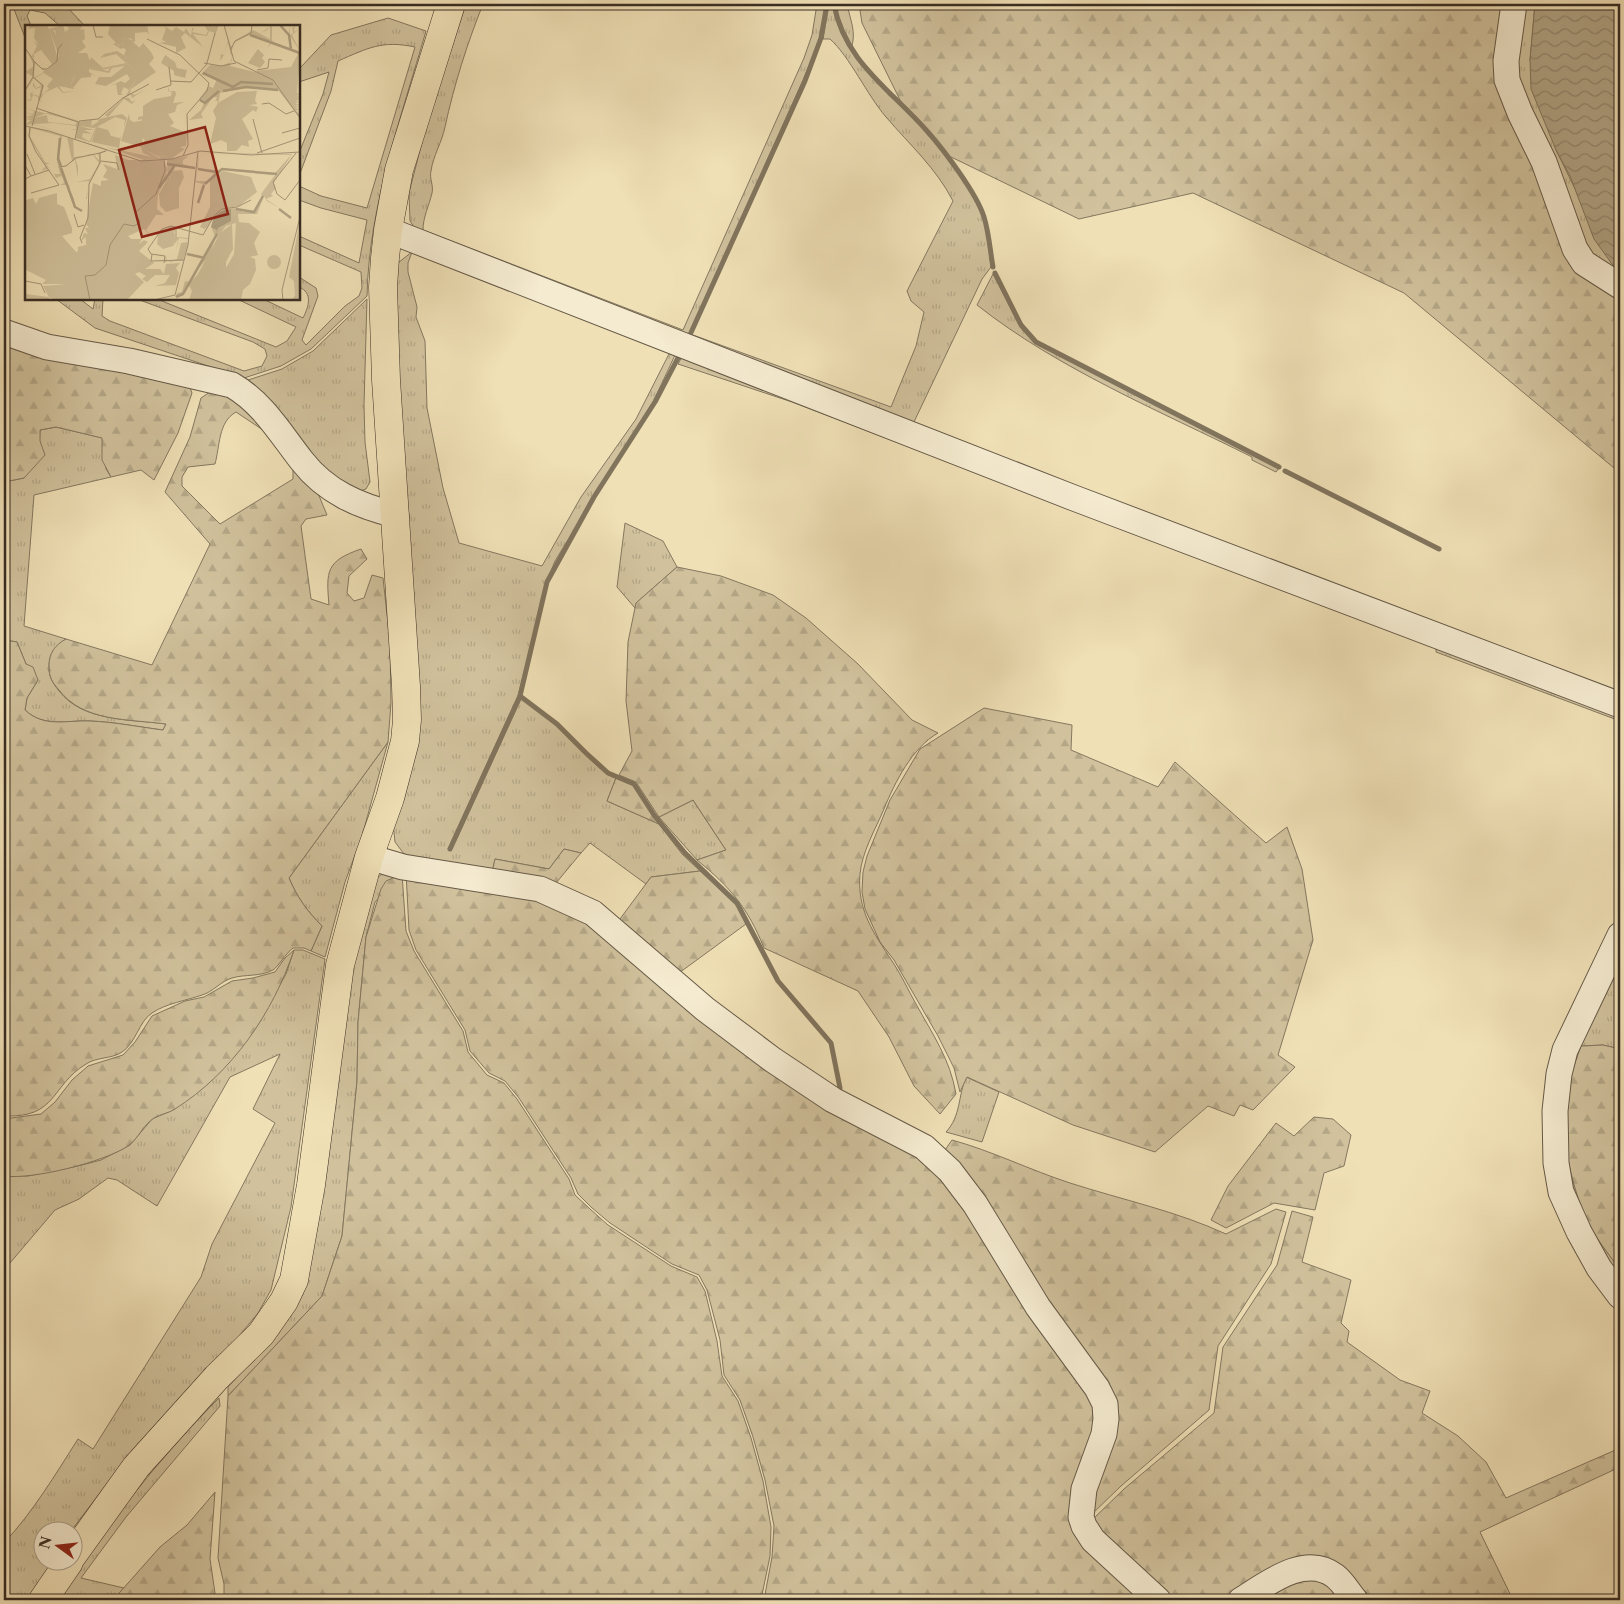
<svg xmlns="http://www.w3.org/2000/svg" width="1624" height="1604" font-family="'Libre Caslon Text',serif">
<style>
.grass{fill:url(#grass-tufts);stroke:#847860}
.forest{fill:url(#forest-firs);stroke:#847860}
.water{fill:url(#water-waves);stroke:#81745d}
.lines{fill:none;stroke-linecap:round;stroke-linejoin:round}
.stream{stroke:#81745d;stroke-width:5}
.minor-casing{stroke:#665a48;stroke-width:27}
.major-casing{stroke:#382d23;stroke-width:29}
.minor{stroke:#f5ebd0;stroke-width:25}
.major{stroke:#f0e0b6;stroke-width:28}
.inset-river{fill:none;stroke:#b1a384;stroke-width:2.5}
.inset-road{fill:none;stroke:#a6987b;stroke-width:1}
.view{fill:#8f2418;fill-opacity:0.15;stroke:#8f2418;stroke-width:2.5}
.inset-edge{fill:none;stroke:#382d23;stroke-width:2.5}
</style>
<defs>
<pattern id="grass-tufts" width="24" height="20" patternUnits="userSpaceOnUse" patternTransform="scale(1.25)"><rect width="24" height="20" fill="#d1c29d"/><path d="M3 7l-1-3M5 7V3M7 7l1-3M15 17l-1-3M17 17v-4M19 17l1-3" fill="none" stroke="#b4a787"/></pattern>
<pattern id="forest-firs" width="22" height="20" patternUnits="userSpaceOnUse" patternTransform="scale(1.25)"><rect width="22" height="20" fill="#d1c29d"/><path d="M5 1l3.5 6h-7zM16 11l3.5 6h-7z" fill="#b4a787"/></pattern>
<pattern id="water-waves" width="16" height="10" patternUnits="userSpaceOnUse" patternTransform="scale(1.25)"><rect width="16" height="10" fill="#b1a384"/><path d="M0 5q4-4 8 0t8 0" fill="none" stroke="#91856c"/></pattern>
</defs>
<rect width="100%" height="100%" fill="#f0e0b6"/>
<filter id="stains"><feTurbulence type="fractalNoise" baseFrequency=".004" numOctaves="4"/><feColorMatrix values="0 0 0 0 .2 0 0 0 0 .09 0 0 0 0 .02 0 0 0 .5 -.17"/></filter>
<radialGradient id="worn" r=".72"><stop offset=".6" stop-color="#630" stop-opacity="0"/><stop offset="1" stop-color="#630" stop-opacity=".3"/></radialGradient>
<path class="grass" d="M12 4H64L85 26H60L45 13 30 10 27 16 31 26H26V40Z
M466 4H483C467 44 454 85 445 127 442 142 433 156 431 171 429 178 434 186 432 193 429 206 423 217 423 230L683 330 804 58 812 35 817 4H826L820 39 803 80 689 338 693 335 891 407 916 346 924 312 911 301 907 291 953 201C936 168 910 145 886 117 867 95 850 57 830 39H823L829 4H832C843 61 889 90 926 131 943 150 975 194 983 217 988 233 989 250 991 267L982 279 913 424 688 340 420 236 410 221 409 193 427 123Z
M835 4H847C850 20 857 32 851 49L843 32Z
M1519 4H1535L1530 60 1556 150 1612 264 1620 270V280L1589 260 1531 117 1512 56Z
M388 18 426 31C401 118 369 205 367 296L311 349 281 366 244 378 95 328 56 299H80L93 309 95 299H103L102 316 110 321 244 371 262 366 267 356 265 349 253 342 137 299H157L276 347 287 341 296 327 237 299H263L303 318C309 306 313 293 299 287V277L316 288 318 296 302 340 306 345 345 306 359 296 362 288 361 272 299 245V236L359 263 367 220 321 208 299 200V186L321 196 367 208 415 47C382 40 368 48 338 61L331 91 299 176V153L323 94 329 72 299 82V66L301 67 331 35Z
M412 252 408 263V272L417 307 416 317 425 341 427 408 443 488 459 543 542 566 581 497 636 419 671 350 676 353 654 400 555 561 547 581 518 696 448 849 451 851 521 699C533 707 545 715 556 724 576 741 591 767 616 778L607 801 659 824 682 854 700 871 651 877 646 884 590 843 581 853 564 849 549 869 495 859 491 877 404 854 395 842 393 823 410 754 394 448 396 268 399 262Z
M993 274 1020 326 1036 343 1279 468 1276 472 1252 460V457C1160 411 1058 369 977 305Z
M367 299 364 405 365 442 370 482 366 489 357 492 339 489 245 381 282 369 313 351Z
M683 355 990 478 792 402 678 364Z
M56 427 103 438 106 469 111 477 34 495 24 626 66 639C55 646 49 653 49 667 49 677 52 682 59 691 83 722 130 719 166 724L163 730C139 727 115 722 90 721 67 720 44 728 25 710L27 698 38 680 26 664 17 642 4 640V482L24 478C35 464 40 447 40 430Z
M625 523 663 541 677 567 636 603 635 608 617 587Z
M1436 646 1620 715V721L1436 652Z
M388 742 362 836 345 882 325 957 311 951 322 926C307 911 297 897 289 878Z
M693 800 726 850 697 860 659 817Z
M382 874H402L375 902 366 937 358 1022 357 1081 342 1236 322 1296 228 1396V1387L279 1332 303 1294 356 949 377 878Z
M294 950H303L325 959 291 1207 271 1290 258 1313 221 1358 118 1469 71 1531 42 1532V1562H52L28 1600H4V1543C33 1512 55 1475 78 1439L93 1449 201 1277 212 1244 275 1123 253 1109 280 1054 230 1077 157 1206 117 1180 108 1178 79 1199 55 1210 4 1270V1176H28L78 1166 101 1160 130 1145 152 1119 175 1109 255 1029 286 974Z
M1620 958V1049L1603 1045 1581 1046C1574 1066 1567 1084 1564 1105 1560 1136 1573 1191 1587 1220 1595 1238 1609 1254 1620 1270V1277C1608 1260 1594 1242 1584 1223 1561 1180 1553 1107 1570 1060 1583 1025 1603 992 1620 958Z
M966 1077 999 1092 982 1142 946 1132C961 1116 958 1096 966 1077Z
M219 1398 220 1406 126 1517 81 1578 124 1588 113 1600H57C105 1529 158 1458 219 1398Z"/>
<path class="forest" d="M859 4H1511L1504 58 1558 220 1620 292V473L1404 293 1193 193 1079 219 949 156 929 131 901 102 862 23Z
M9 345 188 383 192 393 178 433 154 480 141 470 111 477 102 460V438L56 427 40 430V441L45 455 24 478 4 482V348Z
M210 392 233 393 266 432 236 412C218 422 220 446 215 464L188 467 182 477V486L220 524 293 479V455L312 479 327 515 306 519 301 526 311 599 329 605C326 571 326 561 361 549L367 559 349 576 347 593 354 601 364 598 372 575 383 578 390 642 391 703 388 742 289 878C297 897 307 911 322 926L311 951 304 948H293C286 953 278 967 273 970 260 977 245 974 232 978 221 981 213 992 202 995 185 1001 167 1003 152 1013 139 1021 136 1043 122 1052 112 1059 96 1057 86 1064 50 1086 58 1118 4 1116V640L17 642 26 664 33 667 38 680 27 698 25 710C44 728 67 720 90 721 115 722 139 727 163 730L166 724C129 719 83 722 59 690 52 682 49 677 49 666 49 653 55 645 66 639L152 665 210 544 165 492 190 437 201 398Z
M677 567 721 576 773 595 806 618 858 664 912 720 938 733C912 748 895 782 884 809 875 830 862 852 860 874 857 910 873 932 892 961 901 974 908 990 916 1004 933 1035 950 1059 956 1094L940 1114 914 1086 889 1037 858 991 764 948C748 908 730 887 697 860L726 850 693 800 659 817 636 782 619 775 632 751 626 701 628 642 636 603Z
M984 708 1072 725 1071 750 1158 787 1175 762 1266 843 1287 827 1302 869 1313 940 1278 1055 1295 1067 1253 1110 1240 1105 1234 1116 1208 1106 1155 1152 1073 1125 967 1077 960 1092 954 1068 938 1036 894 960 880 942 865 909 862 892 863 872 867 856 890 800 920 749Z
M616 778 633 785 659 824 607 801Z
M564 849 581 853 551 889 491 877 495 859 549 869Z
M700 871 738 907 746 924 679 973 617 923 651 877Z
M406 872 538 899 574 911 933 1165 1100 1400 1073 1502 1152 1600H764L772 1557 774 1526 765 1480 753 1437 740 1400 724 1375 720 1340 707 1290 699 1275 672 1264 610 1223 591 1207 578 1194 571 1178 519 1098 505 1081 489 1073 470 1051 465 1030 416 950 409 930Z
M402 874 406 931 414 951 463 1031 468 1052 487 1075 504 1083 517 1099 569 1179 575 1195 590 1209 608 1225 671 1266 697 1277 705 1291 717 1341 722 1376 738 1401 751 1438 763 1481 771 1527 770 1556 761 1600H224V1584L218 1558 228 1396 322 1296 342 1236 357 1081 358 1022 366 937 381 889 386 881Z
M294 950C273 1013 232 1073 175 1109 169 1113 161 1114 154 1118 144 1124 138 1139 128 1146 104 1162 32 1180 4 1176V1119L41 1114 55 1102 72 1080 88 1066 123 1055 135 1042 152 1016 185 1001 204 997 232 981 253 978 275 972 285 958Z
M1603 1045 1620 1049V1270C1609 1254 1595 1238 1587 1220 1573 1191 1560 1136 1564 1104 1567 1084 1574 1066 1581 1046Z
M1314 1117 1333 1119 1351 1135 1344 1166 1324 1173 1315 1210 1274 1203 1226 1228 1211 1220 1228 1186 1276 1123 1294 1136Z
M952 1140C992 1151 1030 1170 1070 1183 1123 1200 1176 1211 1226 1234L1276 1209 1286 1212 1271 1264 1218 1346 1209 1410 1121 1486 1090 1516 1110 1420 945 1150Z
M1292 1211 1313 1217 1302 1262 1351 1280 1341 1323 1349 1331 1347 1342 1400 1380 1430 1391 1422 1413 1458 1436 1486 1462 1506 1498 1620 1448V1467L1480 1532 1513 1600H1370L1366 1592 1341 1569 1229 1600H1168L1091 1521 1124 1489 1214 1413 1223 1347 1277 1265Z
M215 1492 210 1559 216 1600H113L160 1547 187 1525Z
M1315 1573 1351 1600H1253Z"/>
<path class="water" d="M1535 4H1620V270L1612 264 1594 239 1570 176 1556 150 1531 89 1530 60Z"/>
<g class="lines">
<path class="stream" d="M834 4C844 61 891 90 927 131 944 150 977 194 984 217 989 233 990 250 993 267
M995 273 1021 325 1036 342 1279 467
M689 337 805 81 821 38 827 4
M1285 471 1439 549
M520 696 557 724 586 753 608 773 634 784 654 815 685 853 737 903 778 981 831 1043 840 1088
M450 849 520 696 547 582 594 497 655 402 680 354"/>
<g class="minor-casing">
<path id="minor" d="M1514 4 1506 61 1507 80 1520 113 1544 162 1575 249 1584 263 1620 286
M388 230 1074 498 1620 705
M4 332 47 347 129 361 232 385C263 403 280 433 302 461 326 492 359 506 396 515
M369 857 403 867 540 889 593 913 705 1009 773 1060 833 1100 924 1147 950 1171 975 1204 1038 1307 1097 1388 1105 1404 1106 1419 1104 1434 1084 1489 1081 1517 1084 1526 1093 1540 1158 1600
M1620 935 1565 1050 1559 1074 1555 1111 1556 1163 1561 1192 1579 1232 1599 1268 1620 1296
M1241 1600C1267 1584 1305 1553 1335 1576 1343 1582 1349 1593 1355 1600"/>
</g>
<g class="major-casing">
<path id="major" d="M72 1556 136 1467 217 1377 261 1334 284 1301 294 1280 311 1185 340 965 369 857 390 798 405 741 407 720 406 686 386 380 383 287 385 258 388 230 399 170 451 4
M43 1600 69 1562"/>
</g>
<use href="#minor" class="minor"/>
<use href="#major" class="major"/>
</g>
<g transform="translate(25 25)">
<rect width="275" height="275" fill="#f0e0b6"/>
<path d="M46 0H58L55 5 59 4 60 14 57 16 61 22 53 28H62L65 36 66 32 78 43 101 38 91 29 75 33 79 29 92 26 100 31 102 39 118 18 126 27 129 33 124 39 131 47 106 64 105 68 110 70 121 64 107 73 106 69 100 73H104L107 77 111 75 107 79 99 74 83 92 80 90 100 72 110 56 108 43 102 39 77 45 63 42 49 52 46 59 49 64 34 61 38 67 50 66 38 68 32 62 19 68 15 75 17 77 13 75V72L8 70 6 76 1 75 6 74 5 69 8 66 7 69 14 71 16 62 11 64 8 61V57L11 63 17 60 9 53 4 61 1 65 0 66V65L8 53 18 48 19 45 10 39 9 52 0 47 9 41 2 25 12 40 22 45 34 31 25 6 28 5 31 10 30 4H34L41 10ZM19 48 28 54 22 61 24 64 16 70 19 60 10 53ZM85 0H122L124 10 122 7 110 8V17L103 16 108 15 104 13 97 15 99 20 91 19 99 22 96 24 88 19 91 18 83 9ZM138 0 147 6 151 2 159 7 161 3 166 11 167 3H169L167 7 181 10 183 6 179 0H194L189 13 190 8 184 6 182 11 168 9 178 22 160 8 156 12 161 23 151 28V22L134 18 141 17 137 15 141 3ZM199 0 206 22 211 15 228 5 245 14V1L242 5 236 8 244 2 247 0V16L265 24 264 10 261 8 255 1 264 9 265 0V10L268 8 267 0 268 3 270 0 269 7 274 4 267 10 275 26 265 11 266 24 275 28 272 68 275 69 272 71 275 72 272 73 275 74 271 76 275 77 270 78 275 80H270L275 82H270L275 85H271L275 90 273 91 254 66 220 62 195 68 193 80 192 75 190 77 192 72H188L176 89 178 93 164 95 176 85 179 78 174 74 184 61 188 63 192 54 176 49 185 40 197 41 199 30 195 36 196 29 199 30 203 15ZM224 10 246 17 242 23 248 17 273 29 266 42 231 46 234 48 205 41 208 18ZM203 17 207 36 197 41 199 30ZM233 24 239 30 237 33 240 37 235 43 223 38ZM0 83 53 97 67 95 66 101 73 97H79L69 103 55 101 69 105H59L67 109 58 108 57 112 65 117 51 113 53 99 51 105 46 104H51V101L28 98 8 99 49 112 51 106 49 112 7 99 0 100 6 95 0 94 7 93 0 92 8 90 0 87 8 89 9 86ZM24 87 51 95 53 96 50 100 23 97 22 90 9 93ZM104 89 105 95 109 97 122 95 124 106 118 111 117 119 120 125 134 133 137 130 146 134 119 135 81 122 127 132 118 128 116 122 96 116ZM5 102 19 105 84 125 74 128 76 137 63 160 62 174H49L50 181 49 183 44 160H35L39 158 38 154 36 151 31 153 29 149H35L32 136 35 111 6 103 5 111 20 137 25 139H21L27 147 19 138 22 144 16 146 21 141 3 111ZM37 111 42 112 47 136 37 142 34 131ZM48 114 81 125 73 128 75 136 68 129H67L61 130H68L74 138 65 154 51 157 64 156 61 174H49L37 146V142L50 135 53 153V142L50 133 59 131 49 132ZM174 128 267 129 249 158 251 163 246 169 248 171 241 174 254 183 242 176 239 171 232 189H213L214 197 201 201 189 216 185 230 173 244 164 263V257L190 211 186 202 189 191 198 184 212 183 218 187H230L238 173 236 169 250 150 196 145 177 162 173 178 176 163 178 159 170 157ZM174 128 266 130 250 148 173 144ZM172 144 190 147 183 156H171ZM164 131 158 135V139L171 143 150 140 147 151 143 152 142 135ZM143 202 129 215 143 202H146L152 203V212L163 213 164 209 162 224 158 235 140 237 141 231 142 237 152 234 156 218 163 217V214L154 213 151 225 153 214 148 221 150 207ZM242 237a7 7 0 1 1 14 0a7 7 0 1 1-14 0Z" fill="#d1c29d" fill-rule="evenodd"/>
<path d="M6 0H22L24 4 38 0 40 7 44 4 42 0H46L41 10 34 4 25 6 33 34 27 39 16 25 9 29V34L2 25 7 31 12 21 9 16 14 20 9 13 10 3 2 4ZM103 13 115 23 111 34 102 39 100 31 95 28 99 30 101 25 93 19 99 20 97 15ZM140 30 150 37 152 43 162 45 160 53 149 50V46L136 38ZM102 39 108 43 111 54 104 65 99 62 96 68 98 70H93L91 59 85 61 96 56 100 58 105 54 102 49 81 61 70 59 74 52H86L100 41 87 43 84 48 64 44V47L72 52 66 49V52L56 53 48 63 46 59 51 49 63 42 83 46 85 43ZM144 61V66H150L151 69 148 78 159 77 152 80 150 87 143 89 149 98 145 101 162 108 161 121 155 122 160 124 146 134 137 130 134 132 120 125 117 119 120 115 115 111 117 94 113 95V92L118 91V81L129 74 146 71 147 67 143 66ZM232 66 230 75 232 79 224 80 233 82 231 87 237 91 228 85 217 94 228 114 223 116 224 122 217 120 211 126H202V118L196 115 185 119 191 93 188 86 193 78 212 67ZM97 89 102 93 99 103 100 95 90 92 72 102 83 105 86 111 95 113 96 111 94 123 67 117 72 100 66 117 56 114 65 116 74 94ZM90 130 103 135H138L143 145 133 170 132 184 139 190H131L121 205 129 214 119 204 103 211 106 214H117L114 219 119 215 123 217 114 226 129 238 120 244H135L139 249 141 239 155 238 151 243 154 248 151 260 130 261 140 258 145 250H130L122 257 117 254 121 251 114 247 110 249 119 257 102 275H30L24 272 25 275H0V269L24 272 18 261 42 259H17L21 255 1 245V175L8 173 11 179 14 173 32 168V179L39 182 47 203V208L37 211 51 227 53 226V222L61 220V212L56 216 59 208 63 209 60 203H64L61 199 68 158 76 161V156L84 155 78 152 82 145 78 139 92 144ZM157 145 159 152 154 163V183L141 187 135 181 134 169 141 156 138 153 139 149 145 153 146 146ZM198 146 226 152 232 167 214 181 197 184 180 204 175 202 185 182V155ZM211 197 224 198 235 207 229 218 233 230 225 232 230 234 231 245 225 259 218 265 216 275H164L167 266 164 260 158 268 150 272 152 268 157 267 160 256 166 257 173 249 195 208 207 199 208 224 201 237V243L209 229ZM147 202 150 210 148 221 138 224 132 219 133 211 137 205ZM273 206 275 275H267L270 270 269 256 264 252Z" fill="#d1c29d"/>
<path d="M206 184V196L193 203 191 211 192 205 186 202 189 192 197 186Z" fill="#b1a384"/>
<path class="inset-river" d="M255 0 264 10 266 24M225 10 275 28M178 48 208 62 216 57 248 59M198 66 221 62 253 65M175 75 180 78 194 66M35 113 33 134 36 141M142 139 170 143M36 143 50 182 57 186M173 144 191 147M180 159 197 144 252 149M134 163 150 140M173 178 179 160M211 184 229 187 238 171M254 184 266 193M162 229 180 233M151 272 158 269 192 209"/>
<path class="inset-road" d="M68 0 71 12H78M199 0 209 36 248 55 275 93M122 14 155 30 184 58 182 66 162 89 163 120 158 131M0 23 9 36 8 52 0 65M206 24 210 16 226 8 227 0M9 36 17 44H22L32 36 33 24 37 19M179 38 196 41 211 38M182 38 190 8M232 45 243 43 244 34 257 35M145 56 166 57 182 39M131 65 146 60 144 42M98 73 124 59M237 79 244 78 261 89 269 86M11 83 53 97M228 94 237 128M0 101 24 106 116 136 147 134 175 126 226 130 275 127M7 101 18 61 8 52M5 102 4 111 11 127 34 160 6 168M257 108 275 103M50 114 54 96 73 94 99 72M232 128 275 113M271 128 248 157 252 169 260 175 275 155M2 129 10 149M76 136 92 138 94 145M0 140 6 151 0 154M34 142 41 141 51 133 75 128M6 151 24 145M49 189 53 202 59 200M57 218 55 213 63 193 64 159 75 138V128L81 126M127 229 126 236 159 235M139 238 140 231 126 229 123 224 137 204 146 201 178 210 189 191 197 184 212 182 226 175M0 256 16 259 20 268M65 275 60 251 70 250 81 240 85 220 99 199 109 201 115 197 110 188 131 169 140 146 139 134M129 275 150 270 163 220 173 126M258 275 257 265 275 192"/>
<path class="view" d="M180 102 203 189 117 212 94 125Z"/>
<rect width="275" height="275" class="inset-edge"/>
</g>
<rect width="1624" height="1604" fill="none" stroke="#f0e0b6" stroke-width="20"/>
<rect x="5" y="5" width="1614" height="1594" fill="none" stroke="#382d23" stroke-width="2.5"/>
<rect x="10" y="10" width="1604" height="1584" fill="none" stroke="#382d23"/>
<g transform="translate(58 1546) rotate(285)"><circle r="24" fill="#f5ebd0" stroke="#a99f8b"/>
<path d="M0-4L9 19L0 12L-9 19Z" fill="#8f2418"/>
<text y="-8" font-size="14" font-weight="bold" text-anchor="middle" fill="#382d23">N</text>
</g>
<rect width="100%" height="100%" filter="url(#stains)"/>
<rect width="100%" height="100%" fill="url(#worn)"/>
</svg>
